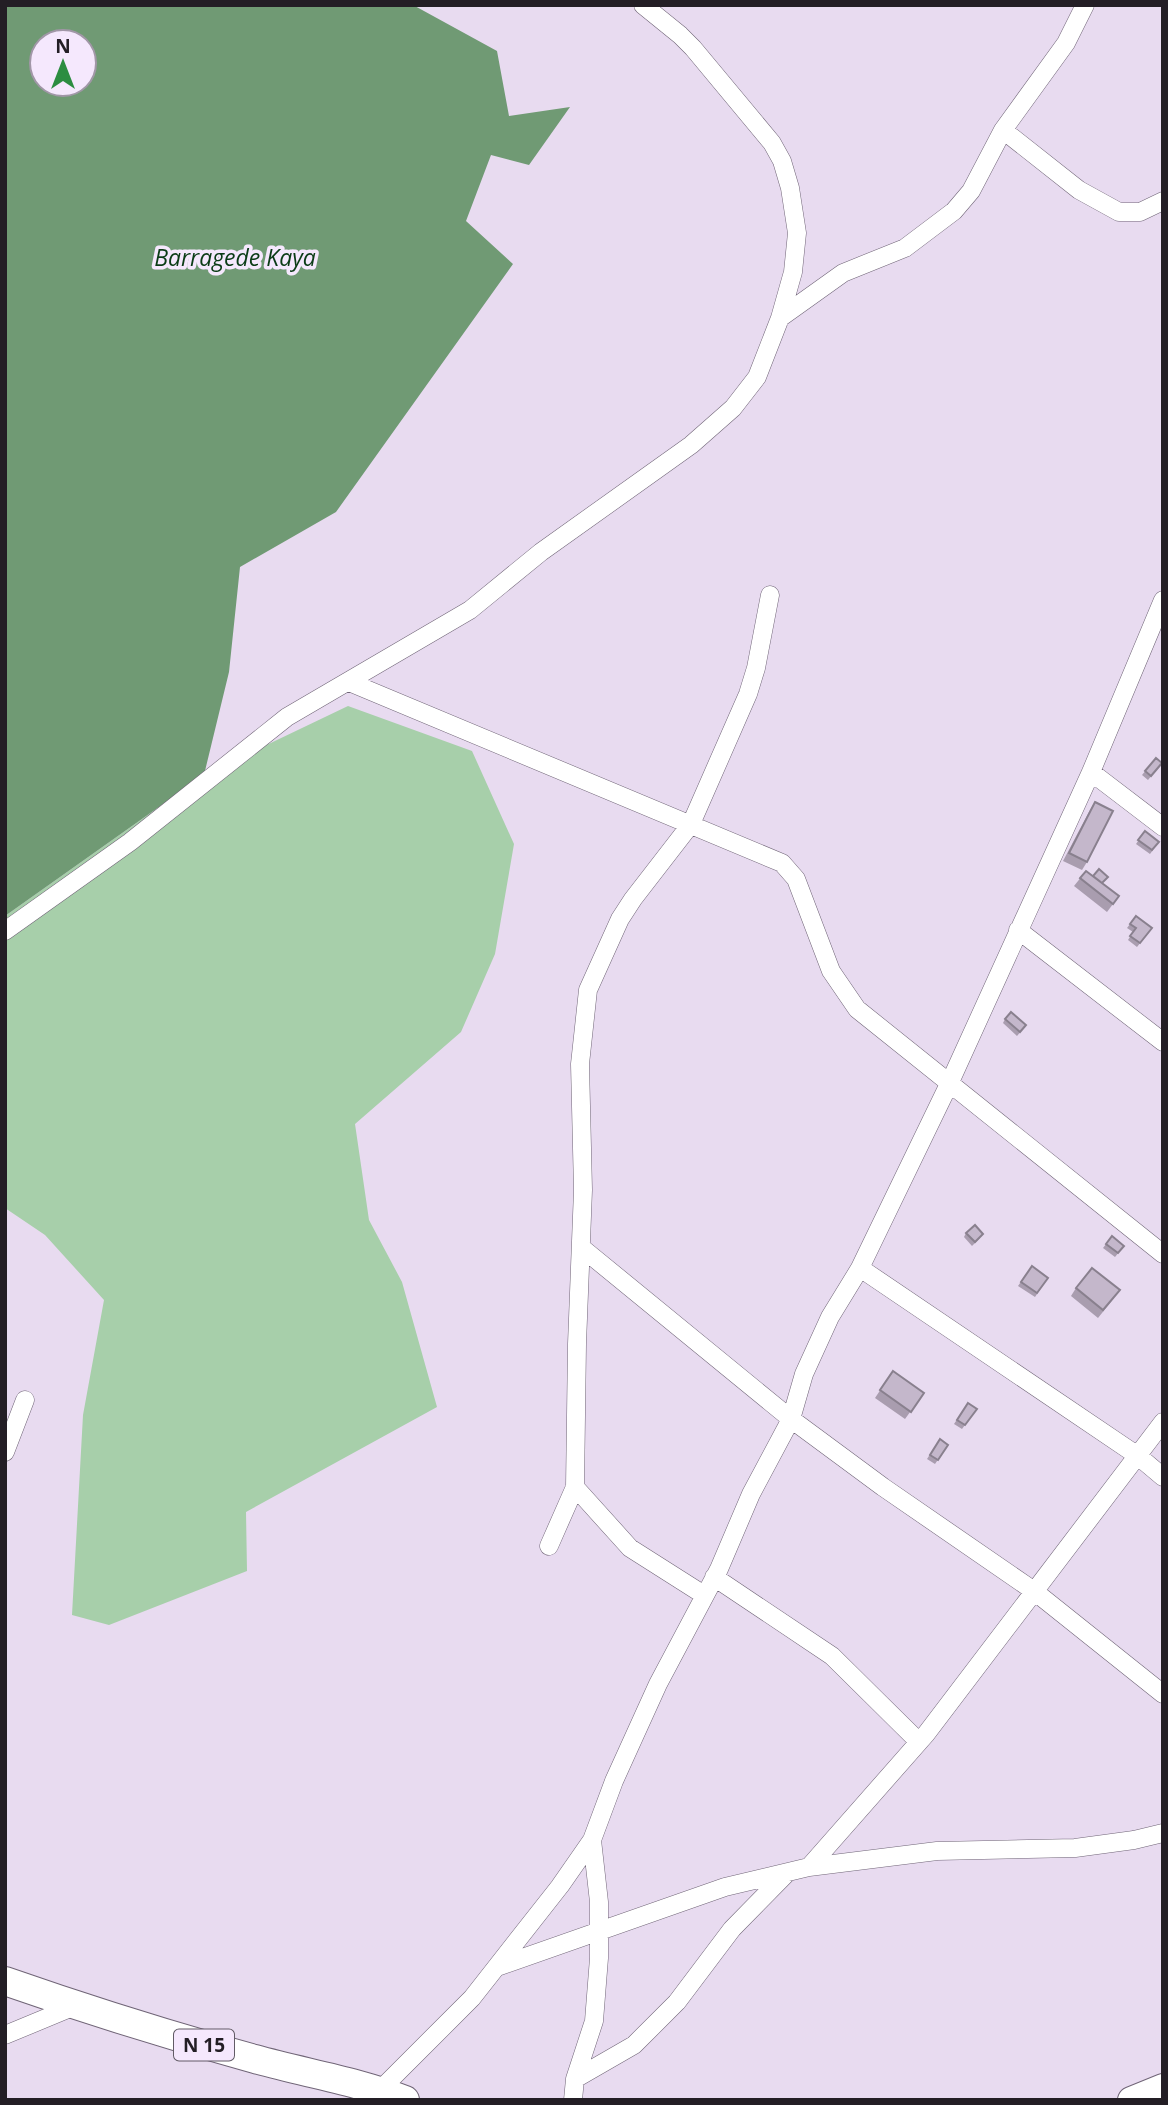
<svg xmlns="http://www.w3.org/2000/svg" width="1168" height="2105" font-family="'Open Sans',sans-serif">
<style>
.green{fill:#a7cfaa}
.water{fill:#709a74;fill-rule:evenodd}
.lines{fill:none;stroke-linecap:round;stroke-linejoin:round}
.minor-casing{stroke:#706577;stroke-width:19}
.secondary-casing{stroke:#706577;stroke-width:28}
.primary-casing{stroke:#706577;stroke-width:30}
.minor{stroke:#fff;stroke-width:18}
.secondary{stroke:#fff;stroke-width:26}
.primary{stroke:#fff;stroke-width:28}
.wall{fill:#a99daf}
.building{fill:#c4b7cb;stroke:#89808e;stroke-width:2}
.labels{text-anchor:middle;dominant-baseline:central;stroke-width:7;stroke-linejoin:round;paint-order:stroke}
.shield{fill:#f5e8fd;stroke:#625b66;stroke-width:2}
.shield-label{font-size:19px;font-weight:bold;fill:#231e25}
.water-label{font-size:23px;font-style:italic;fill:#0b3c16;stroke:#f5e8fd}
</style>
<rect width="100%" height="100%" fill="#e8dbf0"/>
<path class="green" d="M348 706 472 751 514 844 495 954 461 1032 355 1124 369 1220 402 1282 437 1407 246 1512 247 1571 109 1625 72 1615 83 1415 104 1300 45 1235 5 1208V916L204 775Z"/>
<path class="water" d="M5 5H413L497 51 509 116 570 107 529 165 491 155 466 221 513 264 336 512 240 567 229 672 204 775 5 916ZM42 42H84V84H42Z"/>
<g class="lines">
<g class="minor-casing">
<path id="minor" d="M1003 130 1079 190 1119 212H1140L1163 201
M780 318 843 273 905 248 954 211 971 191 1003 130 1066 43 1085 5
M349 682 782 863 796 879 831 971 857 1009 1163 1254
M1091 772 1163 827
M1018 930 1163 1042
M5 931 130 842 287 717 470 610 541 552 691 445 733 408 757 377 780 318 793 272 797 233 790 188 782 161 772 143 693 48 680 35 643 5
M582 1248 791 1419 883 1487 1034 1591 1163 1694
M860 1268 1138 1456 1163 1477
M5 1452 25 1400
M575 1487 630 1548 704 1595
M549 1546 575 1487 577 1344 583 1190 580 1064 588 990 620 919 633 899 691 824 748 694 756 668 770 595
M714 1577 832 1656 919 1742
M809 1867 926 1734 1163 1422
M497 1967 725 1887 809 1867 937 1851 1075 1848 1134 1840 1163 1833
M5 2035 75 2006
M575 2079 634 2045 677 2002 732 1929 788 1872
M380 2090 472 1998 560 1886 592 1840 614 1781 658 1684 719 1569 751 1494 791 1419 804 1374 830 1317 860 1268 950 1082 1091 772 1163 600
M573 2100 575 2079 594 2021 599 1958V1902L592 1840"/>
</g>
<g class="secondary-casing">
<path id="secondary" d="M1131 2100 1163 2087"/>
</g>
<g class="primary-casing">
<path id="primary" d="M5 1981C88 2010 171 2036 255 2059 305 2073 357 2081 405 2100"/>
</g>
<use href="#minor" class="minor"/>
<use href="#secondary" class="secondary"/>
<use href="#primary" class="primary"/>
</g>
<path class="wall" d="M1156 758 1162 763 1148 780 1142 775Z
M1095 802 1087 862 1082 870 1063 861 1090 810Z
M1145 831 1159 842 1150 854 1136 844Z
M1086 871 1119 896 1107 912 1074 886Z
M1136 916 1152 928 1137 947 1128 940 1133 932 1127 928Z
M1005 1019 1023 1029 1017 1036 1003 1023Z
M966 1233 980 1238 972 1246 964 1237Z
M1112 1236 1124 1246 1115 1257 1103 1248Z
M1032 1266 1048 1278 1035 1297 1018 1286Z
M1076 1288 1114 1298 1098 1318 1071 1296Z
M893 1371 924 1393 905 1419 875 1398Z
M968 1403 977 1409 962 1429 954 1424Z
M940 1439 948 1445 935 1464 927 1459Z"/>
<path class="building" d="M1156 758 1162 763 1151 776 1145 771Z
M1095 802 1113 811 1087 862 1069 853Z
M1145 831 1159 842 1152 850 1138 840Z
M1099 869 1108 877 1102 883 1093 876Z
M1086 871 1119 896 1113 904 1080 878Z
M1136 916 1152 928 1140 943 1130 936 1136 928 1130 924Z
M1011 1012 1026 1025 1020 1032 1005 1019Z
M975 1225 983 1234 975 1242 966 1233Z
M1112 1236 1124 1246 1118 1253 1106 1244Z
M1032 1266 1048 1278 1037 1293 1021 1282Z
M1092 1268 1120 1290 1103 1310 1076 1288Z
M893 1371 924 1393 911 1412 880 1390Z
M968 1403 977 1409 965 1425 957 1420Z
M940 1439 948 1445 938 1460 930 1455Z"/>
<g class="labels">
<rect class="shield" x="174" y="2029.5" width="60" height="31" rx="5"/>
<g class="shield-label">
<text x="204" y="2045">N 15</text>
</g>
<g class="water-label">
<text x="235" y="257">Barragede Kaya</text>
</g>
</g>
<rect width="1168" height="2105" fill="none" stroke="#231e25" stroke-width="14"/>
<g transform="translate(63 63)"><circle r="33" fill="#f5e8fd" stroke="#a197a7" stroke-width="2"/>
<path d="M0-5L12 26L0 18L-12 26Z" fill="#2c8d41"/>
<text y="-10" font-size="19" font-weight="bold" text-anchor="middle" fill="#231e25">N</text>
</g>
</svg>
